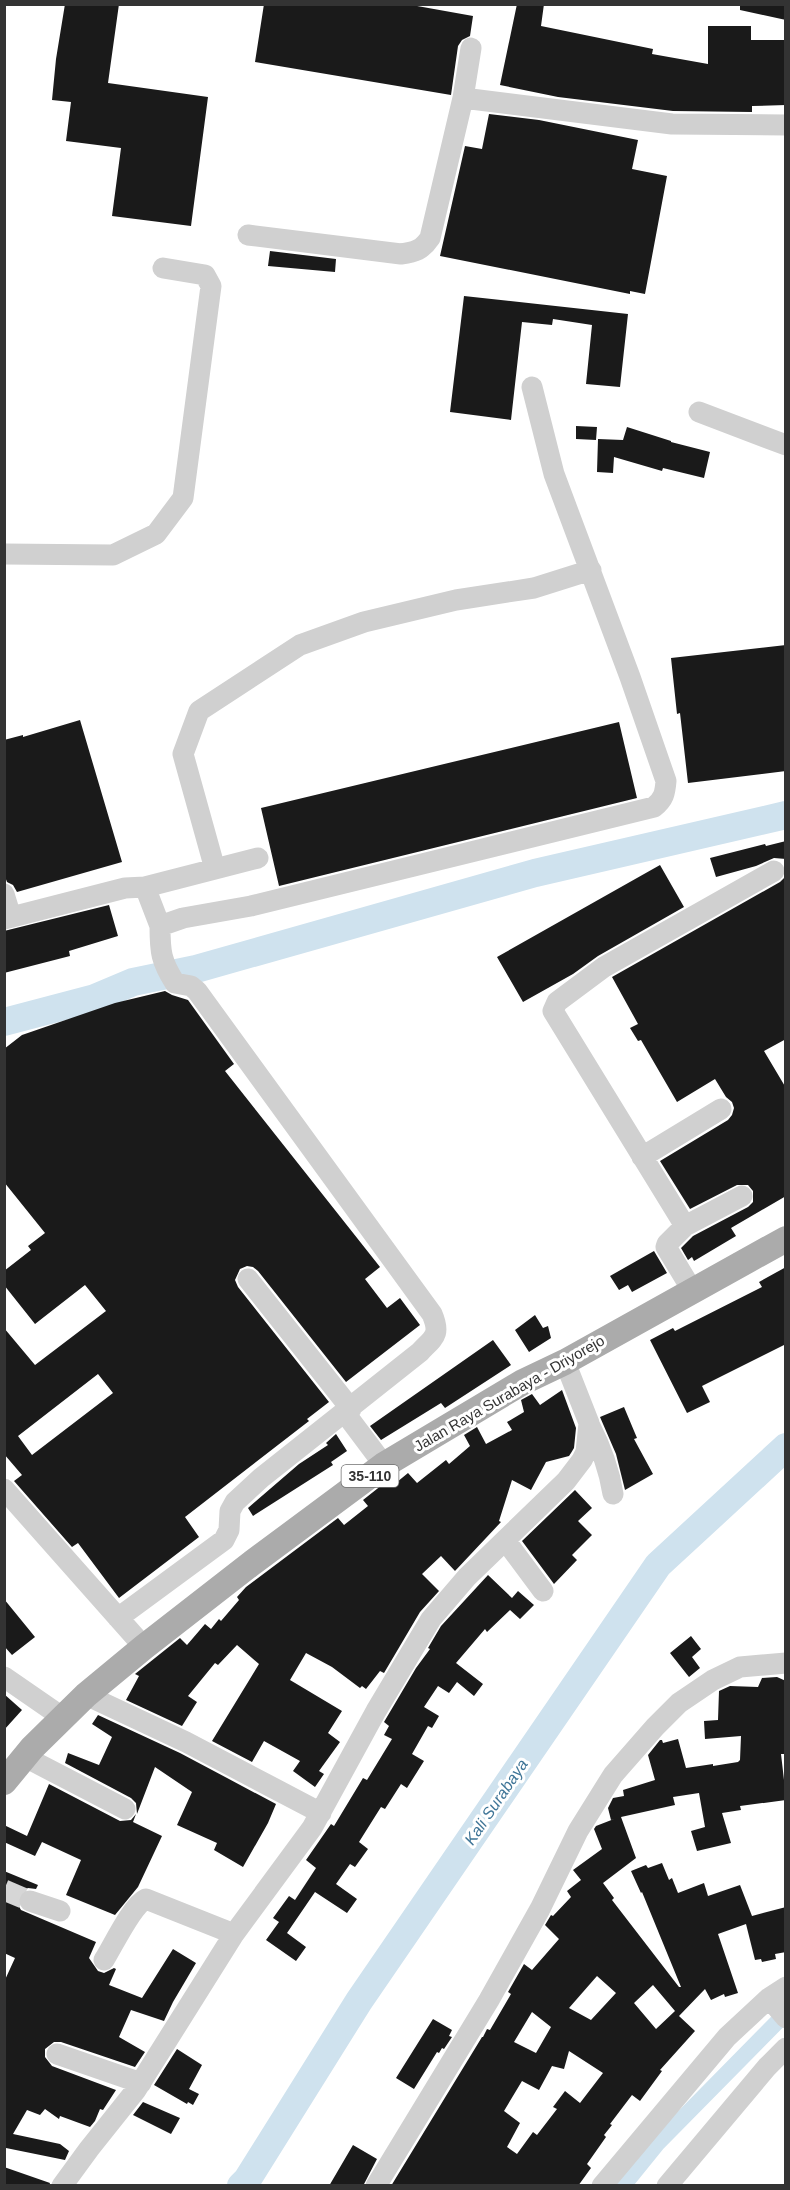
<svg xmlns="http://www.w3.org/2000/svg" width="790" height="2190" font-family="Arial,sans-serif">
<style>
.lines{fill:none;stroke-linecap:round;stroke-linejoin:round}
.canal{stroke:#cfe2ee;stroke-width:16}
.river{stroke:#cfe2ee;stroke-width:28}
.building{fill:#1a1a1a;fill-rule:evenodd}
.minor-tunnel{stroke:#d6d6d6;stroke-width:21;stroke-dasharray:21 10;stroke-linecap:butt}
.minor{stroke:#d0d0d0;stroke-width:21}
.major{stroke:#ababab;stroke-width:26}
.labels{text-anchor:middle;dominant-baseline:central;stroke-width:6;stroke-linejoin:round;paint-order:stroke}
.shield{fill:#fff;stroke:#707070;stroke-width:1.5}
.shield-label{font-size:14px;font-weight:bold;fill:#333}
.street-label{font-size:15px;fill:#333;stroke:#fff}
.water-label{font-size:16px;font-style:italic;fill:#3f7597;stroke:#fff}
</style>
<rect width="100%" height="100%" fill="#fff"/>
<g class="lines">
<path class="canal" d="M623 2186 657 2144 786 2013"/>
<path class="river" d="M4 1022 95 998 133 982 196 969 535 873 786 815
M241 2186 247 2180 359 2001 658 1565 786 1447"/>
</g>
<path class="building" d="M65 4H119L108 83 208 97 191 226 112 216 121 148 66 141 71 102 52 100 56 59Z
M264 4H406L473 16 470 36 462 40 458 46 451 95 255 62Z
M517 4H544L541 26 653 49 652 54 708 64V26H751V40H786V105L752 106V112L673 111 558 97 500 85Z
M740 4H786V20L740 10Z
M489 114 539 120 638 140 632 169 667 176 645 294 630 291V294L440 256 465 146 482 149Z
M270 251 336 259 335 272 268 266Z
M464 296 628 314 620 387 586 384 592 325 553 319 552 325 522 322 511 420 450 412Z
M576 426 597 427 596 440 576 439Z
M627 427 671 441V442L710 452 704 478 663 468 662 471 614 457 613 473 597 472 598 439 623 440Z
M786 645V771L688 783 680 713 677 714 671 658Z
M80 720 122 862 17 892 13 885 7 882 4 874V740L23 735V737Z
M619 722 637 798 279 886 261 808Z
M786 841V859L774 858 756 866 716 877 710 858 765 844 766 846Z
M660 865 684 907 598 956 573 974 523 1002 497 957Z
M786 876V1039L764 1051 786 1088V1196L731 1228 736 1236 694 1261 692 1257 688 1260 681 1248 693 1236 748 1207 753 1202V1191L748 1185H737L690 1209 660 1161 728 1120 732 1115 734 1108 732 1102 726 1097 715 1079 677 1102 641 1040 638 1041 630 1028 638 1024 612 977 780 882Z
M109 905 118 936 69 951 70 956 4 973V931Z
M165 991 172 995 188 1000 234 1064 225 1071 380 1267 365 1279 387 1308 400 1298 420 1325 346 1382 258 1271 253 1267 247 1266 240 1269 235 1280 238 1287 329 1402 307 1419 309 1421 185 1517 199 1537 119 1598 78 1543 72 1547 14 1481 22 1475 4 1454V1328L35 1365 106 1311 85 1285 35 1324 4 1285V1271L31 1250 28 1246 45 1233 4 1182V1049L22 1035 115 1003ZM98 1374 113 1393 32 1455 18 1436Z
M654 1251 667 1273 632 1292 628 1285 619 1290 610 1276Z
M786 1267V1344L702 1386 710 1402 687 1413 650 1340 673 1328 675 1331 762 1287 759 1282Z
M535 1315 543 1328 548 1326 551 1338 529 1352 515 1330Z
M493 1340 511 1365 445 1408 441 1403 381 1440 370 1426Z
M562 1390 576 1428 574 1448 571 1453 569 1456 546 1462 531 1490 512 1480 499 1521 501 1522 455 1571 441 1556 422 1574 439 1591 420 1612 384 1673 380 1671 366 1689 362 1686 360 1688 332 1667 306 1653 290 1680 342 1711 328 1733 340 1742 319 1771 324 1774 315 1787 293 1771 300 1761 264 1741 252 1762 212 1741 259 1664 237 1645 218 1665 215 1663 188 1696 197 1702 182 1726 126 1700 139 1676 135 1674 180 1638 187 1645 205 1624 211 1629 219 1619 221 1621 239 1600 237 1597 246 1587 338 1518 344 1525 368 1506 363 1500 387 1481 391 1487 408 1473 417 1483 446 1460 449 1464 470 1446 464 1435 477 1427 486 1444 512 1430 507 1422 524 1412 521 1400 532 1394 540 1405Z
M624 1407 637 1438 634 1439 653 1474 625 1490 616 1454 600 1417Z
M336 1434 347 1451 331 1462 333 1465 253 1516 248 1508 299 1464 328 1445 326 1443Z
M575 1490 592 1508 578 1521 592 1535 572 1555 577 1560 554 1584 522 1541Z
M488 1575 512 1598 518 1591 534 1605 520 1619 510 1610 487 1632 485 1629 456 1663 483 1684 474 1696 457 1682 449 1693 438 1686 424 1707 439 1716 432 1728 428 1726 412 1754 424 1761 407 1788 401 1784 385 1809 381 1807 359 1842 368 1849 355 1867 350 1864 336 1884 357 1899 347 1913 315 1892 287 1933 306 1947 296 1961 266 1940 279 1922 273 1918 289 1896 295 1900 316 1868 306 1860 331 1824 334 1826 363 1778 367 1780 392 1739 384 1735 389 1726 384 1722 416 1668 430 1649 428 1648 441 1626Z
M4 1599 35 1637 12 1655 4 1646Z
M691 1636 701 1649 692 1657 700 1668 689 1677 670 1653Z
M777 1677 786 1681V1754H781L784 1780H786V1800L740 1806 741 1810 722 1813 731 1843 697 1851 691 1831 705 1827 699 1793 673 1797 675 1805 621 1817 636 1858 603 1883 614 1898 612 1900 679 1987H681L642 1892 641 1893 631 1871 646 1865 648 1868 662 1863 669 1880 672 1878 678 1893 704 1883 708 1896 740 1885 752 1916 786 1907V1952L775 1954 776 1959 762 1962 761 1959 755 1960 746 1924 718 1934 738 1993 725 1997 724 1994 711 2000 705 1989 679 2016 695 2031 660 2070 662 2071 640 2101 632 2095 610 2124 612 2125 604 2135 606 2137 587 2164 591 2168 578 2186H391L482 2037H483L487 2029 490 2030 511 1994 508 1992 524 1964 532 1970 559 1939 545 1925 551 1915 553 1916 571 1897 567 1891 581 1880 573 1870 602 1849 594 1829 596 1826 614 1819 611 1820 608 1808 613 1798 624 1796 623 1790 655 1780 648 1755 660 1740H662L663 1743 678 1739 686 1768 713 1764V1766L738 1762 740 1760 741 1736 705 1739 704 1721 718 1720 719 1691 730 1686 758 1687 762 1678ZM597 1976 616 1993 591 2020 569 2008ZM653 1985 675 2011 656 2029 634 2003ZM532 2012 551 2027 536 2053 514 2042ZM569 2051 603 2073 580 2103 565 2091 553 2107 557 2109 537 2135 533 2132 517 2154 507 2147 520 2123 504 2111 522 2081 539 2090 552 2066 564 2069Z
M4 1694 22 1710 4 1730Z
M98 1715 180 1753 276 1804 268 1823 243 1867 214 1850 217 1843 177 1825 192 1792 155 1767 137 1814 136 1803 131 1798 65 1763 68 1753 99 1765 112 1737 92 1724Z
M49 1784 120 1821 131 1820 136 1814 133 1822 162 1836 138 1887 115 1915 66 1895 81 1860 42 1842 35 1856 4 1842V1825L27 1836Z
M4 1871 38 1885 36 1889 28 1888 21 1892 17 1903 21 1910 96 1942 89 1958 98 1971 104 1973 114 1968 116 1969 109 1985 142 1998 173 1949 196 1963 173 2002 164 2021 131 2010 119 2037 145 2052 135 2067 61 2042H54L45 2049V2057L52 2066 116 2090 103 2110 100 2109 95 2121 90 2127 60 2116 59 2119 45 2109 40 2115 27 2110 13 2134 60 2144 69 2151 65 2160 6 2148 4 2149V1982L15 1958 4 1953Z
M433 2019 452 2030 449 2036 452 2037 444 2049 442 2048 439 2053 437 2052 414 2089 396 2078Z
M177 2049 202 2065 189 2089 199 2094 193 2105 188 2102 187 2104 154 2085Z
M143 2102 180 2118 171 2134 133 2115Z
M353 2145 377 2159 363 2186H329Z
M4 2167 50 2183 49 2186H4Z"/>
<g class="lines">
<path class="minor-tunnel" d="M4 1890 30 1901"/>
<path class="minor" d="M471 48 463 98 672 124 786 125
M248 235 401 254C415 252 422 250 430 238L463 98
M699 412 786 445
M4 554 113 555 156 534 183 498 211 286 205 275 163 268
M215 869 183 754 199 711 300 645 364 622 456 600 534 588 591 570
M145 887 258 858
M4 894 11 917
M4 919 125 888 145 887 160 926
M642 1157 721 1109
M685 1226 553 1011 557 1002 604 967 774 871
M248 1279 351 1409
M692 1290 666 1247 667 1244 685 1226 742 1196
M345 1413 384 1465
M589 1424C601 1447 609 1468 613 1494
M4 1489 144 1647
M505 1540 543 1591
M118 1618 224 1540 229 1530 230 1511 235 1502 261 1478 420 1352C434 1337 441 1335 432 1314L197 991 191 986 175 983C161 961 160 952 160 926L183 918 251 906 654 807C664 799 665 793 666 781L630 677 554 474 532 387
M4 1677 62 1717
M86 1695 186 1742 321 1813
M25 1757 125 1809
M30 1901 60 1911
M104 1960C113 1946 132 1905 146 1899L234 1934
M769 1998 786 2018
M57 2054 141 2083
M62 2186 89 2149 136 2090 234 1934 312 1828 376 1711 431 1619 467 1577 566 1481 582 1460 586 1452 589 1423 565 1362
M376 2186 489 2000 540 1909 578 1831 613 1775 655 1727 679 1703 713 1680 740 1667 786 1663
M602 2186 727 2037 769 1998 786 1987
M667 2186 767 2067 786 2048"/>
<path class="major" d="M4 1782 32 1748 86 1695 144 1647 252 1563 384 1465 523 1382 565 1362 786 1239"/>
</g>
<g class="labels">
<rect class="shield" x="341.5" y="1465" width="57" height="22" rx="4.5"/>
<g class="shield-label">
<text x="370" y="1476">35-110</text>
</g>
<g class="street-label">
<text transform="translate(509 1393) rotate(-30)">Jalan Raya Surabaya - Driyorejo</text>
</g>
<g class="water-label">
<text transform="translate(496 1802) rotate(-56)">Kali Surabaya</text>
</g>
</g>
<rect width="790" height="2190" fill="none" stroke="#333333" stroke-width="12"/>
</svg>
